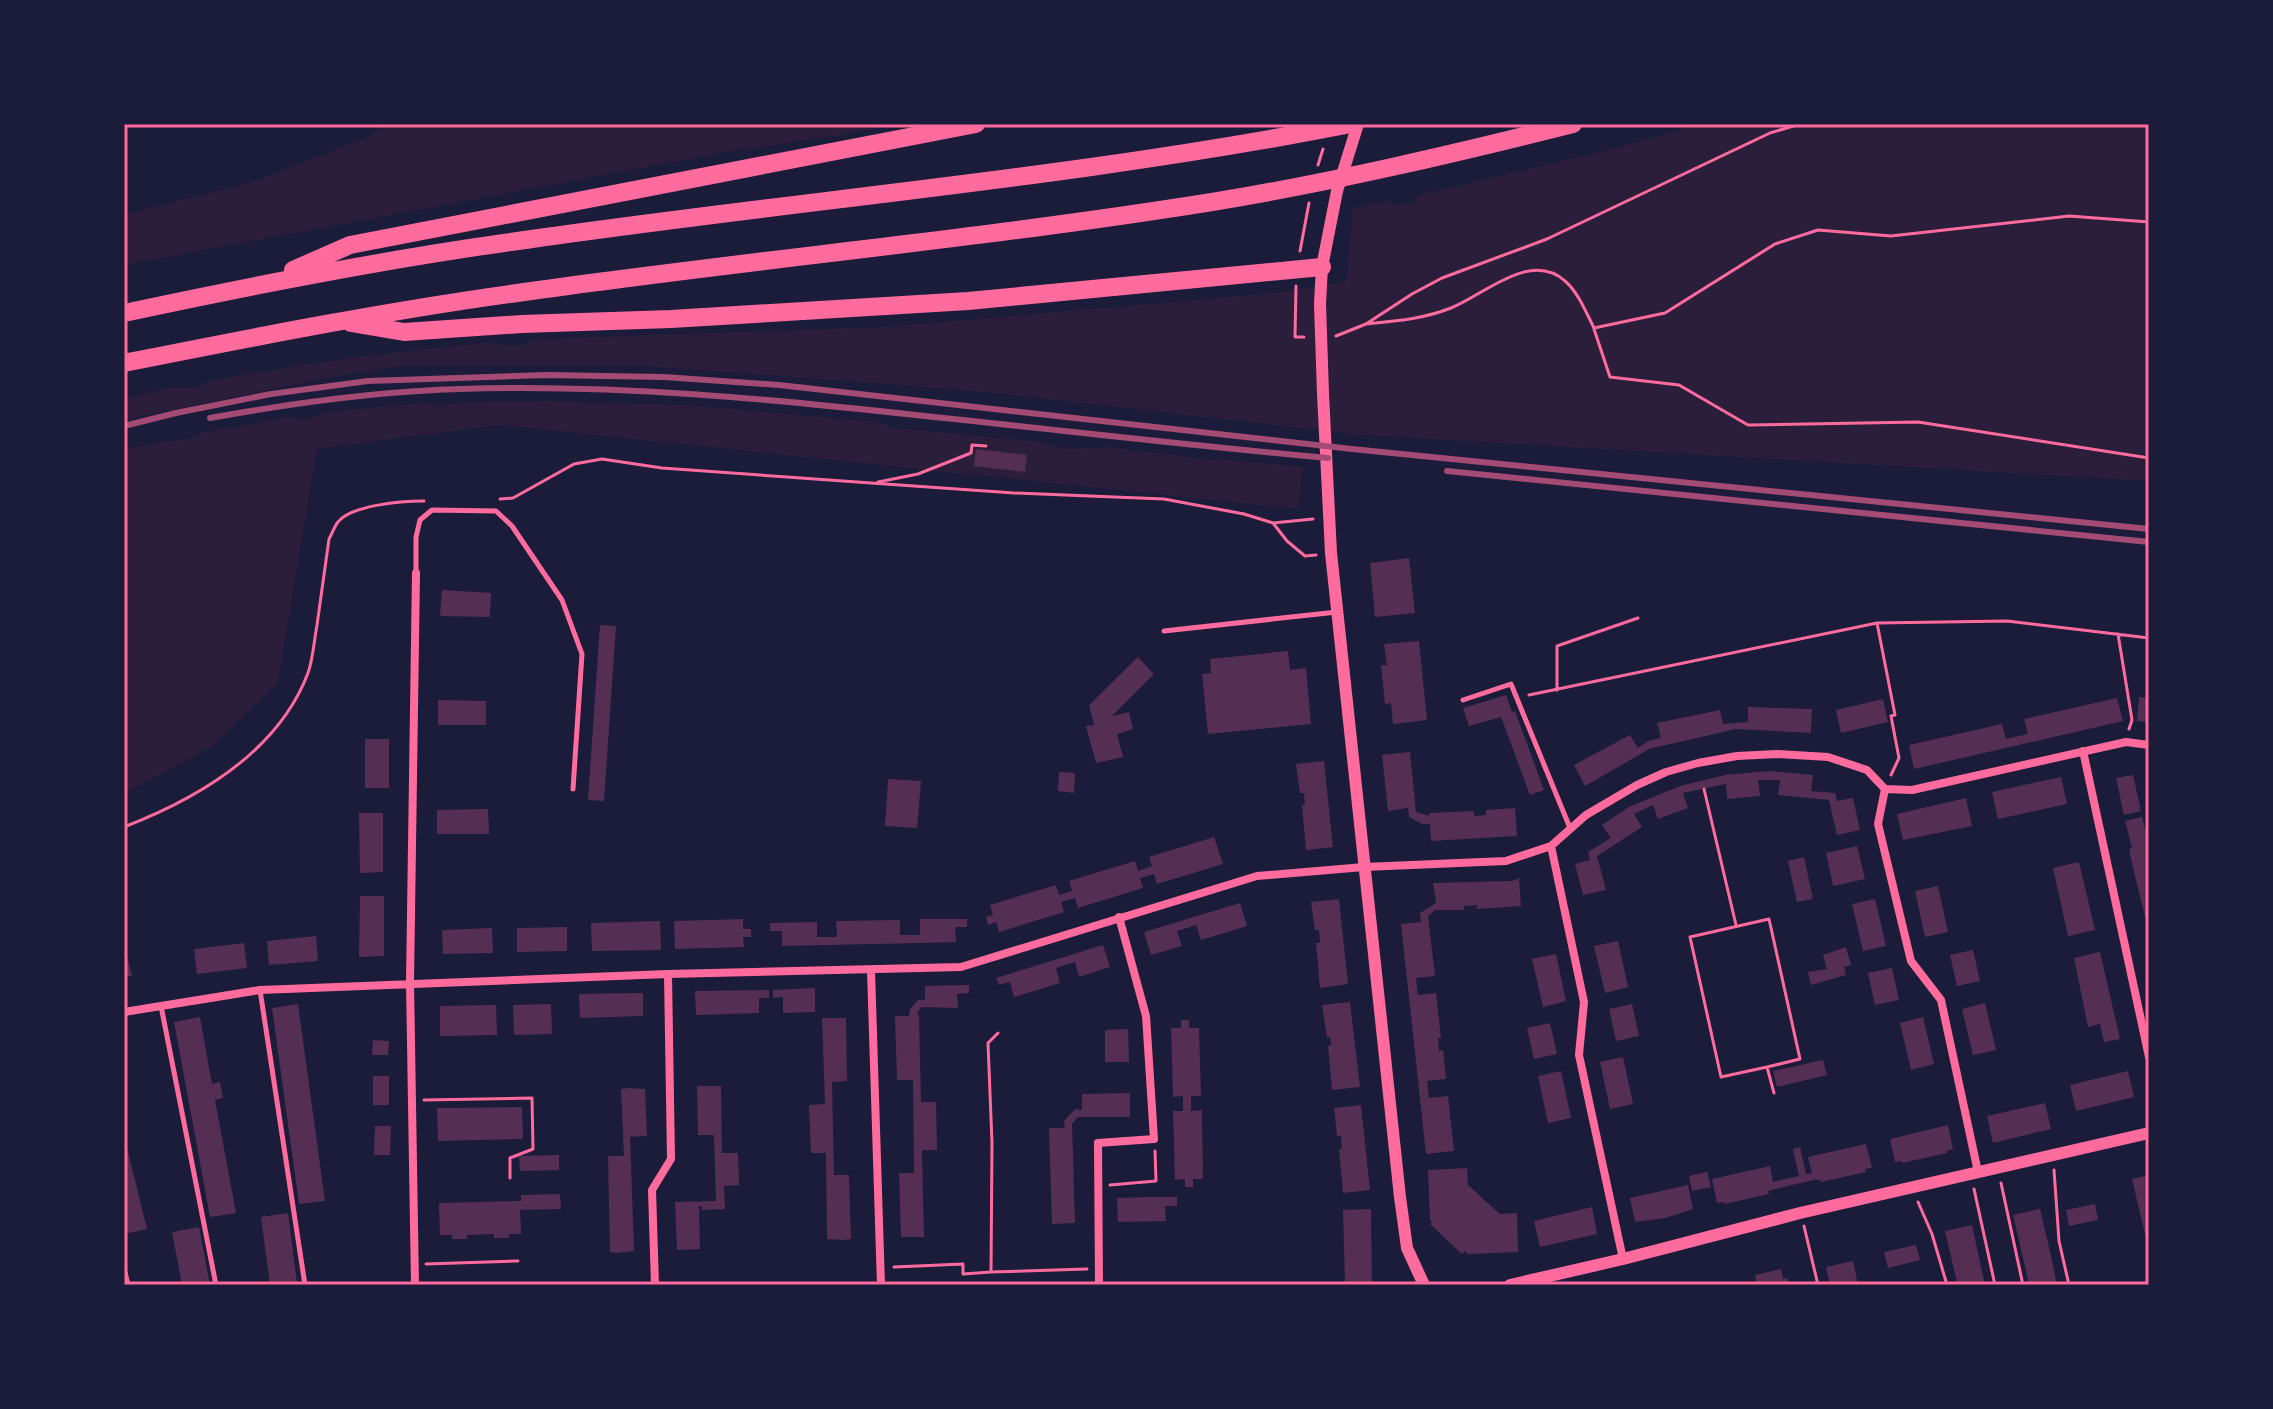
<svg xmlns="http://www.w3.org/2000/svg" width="2273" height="1409" font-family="Manrope,sans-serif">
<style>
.green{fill:#2a1e3b}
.building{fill:#542f53}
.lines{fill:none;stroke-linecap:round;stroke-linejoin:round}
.path{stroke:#ff6b9d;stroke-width:3}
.service{stroke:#ff6b9d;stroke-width:5}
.minor{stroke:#ff6b9d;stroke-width:8}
.tertiary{stroke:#ff6b9d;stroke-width:12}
.motorway{stroke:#ff6b9d;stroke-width:18}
.rail{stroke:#a44b75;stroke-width:6}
.neatline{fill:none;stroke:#ff6b9d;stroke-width:3}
</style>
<rect width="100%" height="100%" fill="#1b1b3a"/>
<path class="green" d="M387 124H895L841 135 733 151 124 265V215L255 181 368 137Z
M1701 124H2149V481L1361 435 986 392 646 366H402L322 379 124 420V399C139 396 155 390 171 388 185 386 196 393 208 381 303 363 397 351 493 342 507 346 520 348 533 339L883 327 1274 293 1346 282 1353 208 1389 201 1396 206 1413 202 1419 195 1600 152Z
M550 401 690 405 878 422 896 428 1040 442 1067 449 1110 447 1212 460 1222 459 1303 467 1298 509 500 425 317 449 278 683 212 746 124 794V451L157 442 186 440 200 433 288 417 304 419 334 411 424 403 438 406 468 402Z"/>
<path class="building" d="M976 449 1027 455 1025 472 974 466Z
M1409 558 1415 613 1375 617 1370 563Z
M442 590 491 593 490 617 440 616Z
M600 625 616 626 604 801 588 800Z
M1419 641 1427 720 1393 724 1391 703 1385 704 1381 665H1387L1384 644Z
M1288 651 1290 670 1306 668 1311 724 1208 734 1202 674 1211 673 1210 659Z
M1138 657 1154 674 1112 716 1129 712 1133 729 1117 734 1123 757 1096 763 1086 726 1094 725 1089 705Z
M1506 695 1512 712 1515 711 1544 790 1530 795 1501 717 1469 726 1463 708Z
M2139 697 2149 698V722L2137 721Z
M2117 698 2123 721 1914 769 1913 764 1909 745 2002 724 2006 739 2028 734 2024 719Z
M1883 699 1888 722 1841 733 1836 710Z
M438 700 486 701V725H438Z
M1748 707 1812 709 1811 733 1736 729 1662 746 1651 748 1585 786 1574 765 1630 735 1638 748 1648 741 1661 738 1657 723 1720 710 1723 724 1748 722Z
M365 739H389V788H365Z
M1410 752 1416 812 1429 816V813L1474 811V816L1486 815V810L1515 808 1517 836 1431 841 1430 824H1422L1409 817 1408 808 1388 811 1382 755Z
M1324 761 1333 847 1306 850 1302 805H1305L1304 793H1300L1296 764Z
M1769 771 1813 775 1811 791 1835 793 1837 801 1853 798 1860 830 1837 835 1829 800 1778 795 1780 780H1758L1760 796 1727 799 1726 784 1683 793 1688 808 1658 819 1653 805 1634 814 1642 827 1597 856 1606 890 1583 895 1575 864 1590 860 1588 852 1611 838 1602 825 1629 807 1680 786 1725 775Z
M1059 772 1075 773 1074 793 1058 791Z
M2133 775 2141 811 2124 815 2116 778Z
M2061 777 2067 804 1998 819 1992 792Z
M888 779 921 781 917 828 885 826Z
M1966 798 1972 826 1903 840 1897 814Z
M488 809 489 834H437V810Z
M359 813H383V872L360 873Z
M2142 817 2149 845V917H2145L2132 863 2129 849 2132 848 2125 821Z
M1214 837 1223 864 1157 884 1154 874 1140 878 1143 888 1078 908 1075 898 1061 902 1064 912 999 932 996 922 988 925 986 917 993 915 990 905 1056 885 1059 895 1072 891 1069 881 1135 861 1138 871 1152 866 1149 857Z
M1857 846 1865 879 1833 886 1826 853Z
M1804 857 1813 899 1797 902 1788 861Z
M2079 862 2095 930 2068 936 2053 868Z
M1519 878 1521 906 1477 909V905L1464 906V910H1435L1428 916 1435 976 1416 978 1418 995 1436 993 1441 1038H1438L1439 1051 1443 1050 1446 1079 1427 1081 1429 1098 1448 1096 1454 1151 1426 1154 1401 924 1421 922 1420 913 1436 903 1433 883 1512 881Z
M1938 886 1948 932 1925 937 1915 891Z
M360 896H384V956L359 957Z
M1339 899 1348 984 1320 988 1316 943H1320L1319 930H1315L1311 902Z
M1875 899 1886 946 1863 951 1852 904Z
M1240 903 1247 926 1201 940 1196 925 1177 931 1182 946 1151 955 1144 932Z
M743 919V929H751V937H743L744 947 675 949 674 921Z
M920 919H967V927H955L956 942 920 943 782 946V931H770V923L817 922V937H837L836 921 900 920V935H920Z
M660 921 661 950 592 951 591 923Z
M567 927V951L517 952V928Z
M492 928 493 953 443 954 442 930Z
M316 936 318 961 269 965 267 941Z
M1618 941 1628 987 1605 993 1594 946Z
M244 943 247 968 197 974 194 949Z
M124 944 132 976 124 977Z
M1103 945 1110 967 1079 977 1075 962 1065 965 1056 968 1060 983 1014 997 1010 982 999 985 996 978Z
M1846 947 1851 965 1844 967 1846 975 1811 985 1808 972 1827 969 1823 955Z
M1973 950 1980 981 1957 986 1950 955Z
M2100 952 2120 1039 2104 1042 2100 1024 2088 1027 2074 958Z
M1556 954 1566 1001 1543 1007 1532 959Z
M1892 968 1899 1000 1875 1005 1868 973Z
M969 985V993L957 994 958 1008 922 1007 917 1013 919 1016 921 1102H936L937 1150H922L924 1237H901L899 1173H914L913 1080H897L895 1016H909L910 1009 918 1000H925V986Z
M815 988V1012L783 1013V997L773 998V990Z
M769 990V998H759V1013L696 1015 695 991Z
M643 993V1016L580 1018 579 994Z
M1350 1002 1360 1087 1332 1090 1328 1046 1331 1045 1330 1037H1327L1322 1005Z
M1985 1003 1996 1050 1973 1055 1962 1009Z
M298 1004 325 1201 299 1204 272 1008Z
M551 1004 552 1034 514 1035 513 1005Z
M1632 1004 1639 1036 1616 1041 1609 1009Z
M496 1005 497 1035 440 1036V1006Z
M200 1017 212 1084 220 1082 223 1098 215 1100 236 1213 210 1217 174 1022Z
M1923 1017 1934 1064 1911 1070 1900 1023Z
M822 1018H846L847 1081 832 1082 834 1175H849L851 1239 844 1240 827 1239 826 1153H811L809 1105 825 1104Z
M1181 1020H1189V1028H1199L1201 1096H1191V1111L1202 1110 1203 1179H1193V1187H1185V1179L1175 1180 1173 1111H1183V1096L1173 1097 1171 1028H1181Z
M1550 1023 1557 1054 1534 1059 1527 1028Z
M1128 1029 1129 1062H1105V1030Z
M373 1040 389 1041 388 1055H372Z
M1623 1057 1633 1104 1610 1109 1600 1062Z
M1823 1060 1827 1075 1777 1087 1773 1071Z
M1561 1071 1571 1118 1548 1123 1538 1076Z
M2128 1071 2134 1097 2076 1111 2070 1085Z
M373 1076H389V1105H373Z
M697 1086H721L722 1153H738L739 1185 724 1186 725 1209 702 1210V1206H699L700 1249 677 1250 675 1202 716 1201 714 1135H698Z
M628 1088 645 1089 647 1136 630 1137 634 1251 616 1253 610 1252 608 1156H624L621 1089Z
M1130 1093V1117H1078L1072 1124 1075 1223 1052 1224 1049 1128H1065L1064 1121 1075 1109 1082 1110V1094Z
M2045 1103 2051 1129 1993 1143 1987 1116Z
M1361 1105 1370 1190 1343 1193 1339 1149H1342L1341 1136H1337L1334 1108Z
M522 1107 523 1139 438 1141 437 1108Z
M1948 1125 1953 1149 1947 1151V1153L1902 1163V1161L1895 1162 1890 1139Z
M375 1126H391L390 1155H374Z
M124 1136 147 1229 124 1234Z
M1866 1144 1872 1168 1865 1169 1866 1172 1821 1182V1180H1814L1775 1189 1768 1191 1769 1194 1724 1204V1202L1717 1203 1712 1179 1770 1166 1773 1182 1799 1176 1793 1149 1800 1147 1806 1174 1812 1173 1808 1157Z
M559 1155V1170L520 1171 519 1156Z
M1467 1168 1468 1185 1491 1206 1500 1214 1517 1213 1518 1252 1468 1254 1465 1251 1462 1254 1430 1224 1432 1222 1430 1219 1428 1170Z
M1707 1172 1711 1187 1692 1191 1689 1176Z
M2149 1175V1247H2148L2132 1179Z
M1688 1185 1693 1209 1665 1218 1635 1222 1630 1198Z
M560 1194 561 1209 520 1210 521 1234H509V1238H494V1234L467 1235V1239H452V1235H440L439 1203 521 1201V1195Z
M1150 1197H1177V1206H1165L1166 1221 1118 1222 1117 1198Z
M2095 1204 2098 1220 2069 1226 2066 1210Z
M1592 1207 1597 1234 1540 1247 1534 1221Z
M1371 1209 1372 1285H1345L1343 1210Z
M2040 1209 2051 1256 2057 1285H2029L2024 1262 2013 1215Z
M288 1213 297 1283 270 1285 261 1217Z
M1972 1225 1982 1272 1985 1285H1958L1956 1278 1945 1231Z
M199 1227 210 1285H182L172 1232Z
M1916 1245 1920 1260 1888 1268 1884 1252Z
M1853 1261 1858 1285H1830L1826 1267Z
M1781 1269 1783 1279 1787 1278 1789 1285H1757L1755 1275Z"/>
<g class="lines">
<path class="path" d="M1318 165 1323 149
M1300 251 1309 203
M1296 286 1295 337H1304
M1366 324C1396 321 1423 319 1451 308 1484 295 1530 250 1565 281 1578 292 1586 312 1594 328L1665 313 1775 244 1818 230 1891 236 2069 216 2149 222
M1594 329 1610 377 1679 385 1748 425 1918 422 2149 458
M1336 336 1366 324 1412 294 1442 278 1547 239 1770 133 1800 124
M878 482 918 474 971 453 972 445 986 446
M500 499 513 498 574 464 602 459 662 468 871 483 1014 493 1164 499 1244 514 1273 523 1287 541 1305 556 1316 555
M1273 523 1313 519
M1877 623 1895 715 1891 716 1899 758 1891 775
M2118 634 2132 720 2129 729
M1557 690V646L1638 618
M1529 695 1877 623 2007 621 2149 638
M1704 789 1736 925
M124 827C199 798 278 752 308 673 313 659 314 641 317 625 321 596 325 568 329 539 332 534 334 527 338 522 351 505 403 501 424 501
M1767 1067 1721 1077 1690 937 1769 919 1800 1059 1767 1067 1774 1093
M424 1100 532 1098 533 1149 510 1158V1178
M2054 1170 2059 1241 2069 1285
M2001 1183 2023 1285
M1110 1185 1156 1181 1155 1151
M1974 1189 1995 1285
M1918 1202 1932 1234 1947 1285
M1804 1226 1818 1285
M426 1264 518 1261
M894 1267 963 1264V1274L991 1272 992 1143 988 1043 998 1033
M991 1272 1087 1269"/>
<path class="service" d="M416 573V537L420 520 432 510 496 511 512 526 562 600 582 654 573 789
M1164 631 1337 612
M1463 700 1511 684 1570 828
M260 990 305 1285
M161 1006 216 1285
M124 1268 128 1285"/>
<path class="minor" d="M2083 751 2149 1057
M1885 789 1878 824 1911 961 1941 1000 1978 1172
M1551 846 1584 1002 1579 1055 1623 1259
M871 971 881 1285
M124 1012 260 990 668 974 961 967 1257 876 1364 867 1506 861 1551 846 1586 815 1637 785 1666 772 1698 763 1737 756 1777 754 1828 757 1867 770 1885 789 1912 790 2126 742 2149 745
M415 1285 410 982 416 573
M655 1285 652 1190 671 1159 668 974
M1099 1285 1098 1143 1154 1139 1146 1016 1119 917"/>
<path class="tertiary" d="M1358 124 1337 191 1322 267 1320 304 1323 394 1331 553 1400 1197 1407 1248 1424 1285
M1510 1285 1623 1259 1800 1213 2149 1133"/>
<path class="motorway" d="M293 270 350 245 976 124
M124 313C250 286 376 261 504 243 787 201 1071 179 1351 124
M351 323 404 332 522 324 671 319 968 301 1322 267
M124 363C255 337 385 311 517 293 748 260 981 239 1212 202 1334 182 1453 154 1573 124"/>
<path class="rail" d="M210 418C293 403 377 391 461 389 617 384 771 399 925 416 1060 430 1194 446 1328 458
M124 426 176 413 271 394 368 381 547 375 664 377 779 385 1352 449 2149 529
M1447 471 2149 542"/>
</g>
<rect width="2273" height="1409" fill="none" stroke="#1b1b3a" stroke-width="252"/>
<rect x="126" y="126" width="2021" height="1157" class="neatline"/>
</svg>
